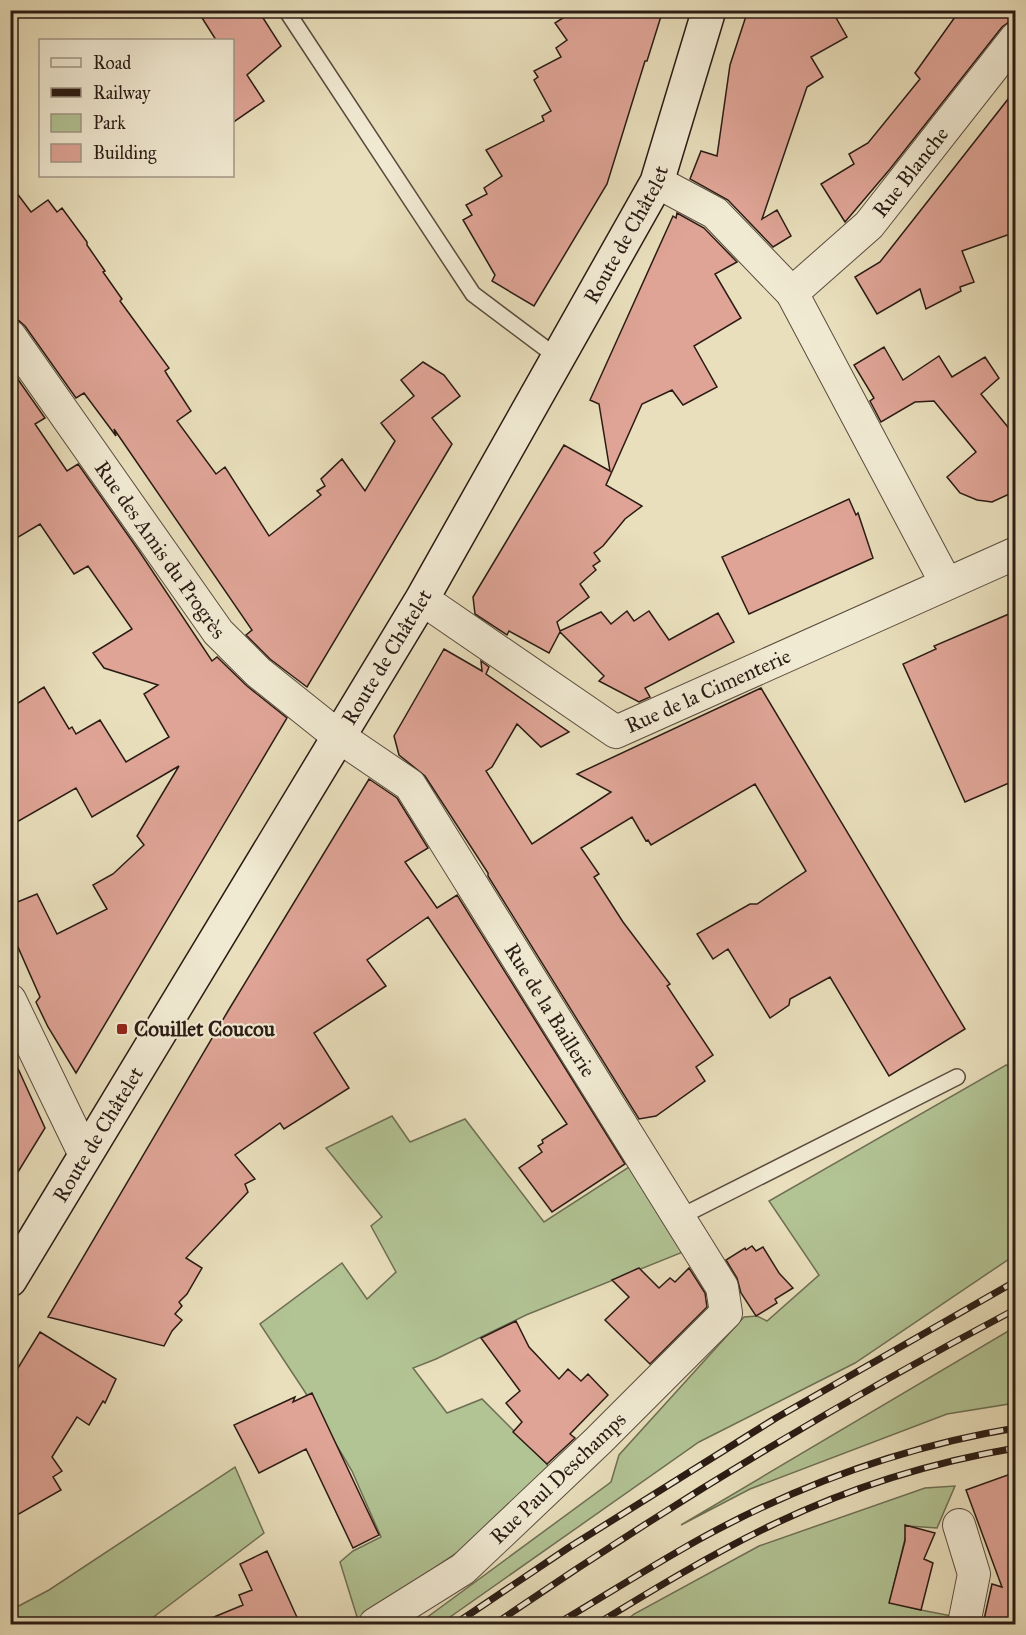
<svg xmlns="http://www.w3.org/2000/svg" width="1026" height="1635" font-family="'IM FELL Great Primer',serif">
<style>
.green{fill:#b2c394;stroke:#6e6f54;stroke-width:1.5}
.building{fill:#dfa496;stroke:#2a1b14;stroke-width:1.5}
.lines{fill:none;stroke-linecap:round;stroke-linejoin:round}
.lane-casing{stroke:#5a4c3e;stroke-width:18}
.street-casing{stroke:#5a4c3e;stroke-width:34}
.secondary-casing{stroke:#2a1b14;stroke-width:36}
.lane{stroke:#f1ead3;stroke-width:15}
.street{stroke:#f1ead3;stroke-width:32}
.secondary{stroke:#f1ead3;stroke-width:33}
.rail-casing{stroke:#2a1b14;stroke-width:7}
.rail{stroke:#f1ead3;stroke-width:4.5;stroke-dasharray:14;stroke-linecap:butt}
.poi-dot{fill:#8f2418;stroke:#f1ead3;stroke-width:2}
.labels{text-anchor:middle;dominant-baseline:central;stroke-width:4.5;stroke-linejoin:round;paint-order:stroke}
.street-label{font-size:21px;fill:#2a1b14;stroke:#f1ead3}
.poi-label{font-size:21px;font-weight:bold;fill:#2a1b14;stroke:#f1ead3;text-anchor:start}
</style>
<rect width="100%" height="100%" fill="#e9dfbc"/>
<filter id="stains"><feTurbulence type="fractalNoise" baseFrequency=".00333" numOctaves="4"/><feColorMatrix values="0 0 0 0 .2 0 0 0 0 .09 0 0 0 0 .02 0 0 0 .5 -.17"/></filter>
<radialGradient id="worn" r=".72"><stop offset=".6" stop-color="#630" stop-opacity="0"/><stop offset="1" stop-color="#630" stop-opacity=".3"/></radialGradient>
<path class="green" d="M1006 1065 1016 1069 1015 1255 855 1363 699 1442 440 1624H418L611 1482 619 1455 744 1317 757 1316 767 1321 819 1275 769 1201Z
M392 1116 410 1142 465 1119 544 1222 632 1165 683 1252 526 1315 436 1359 413 1368 447 1413 482 1399 547 1464 549 1469 468 1545 358 1620 340 1562 353 1551 381 1537 352 1471 305 1392 260 1324 342 1263 367 1299 396 1272 371 1226 382 1217 326 1148Z
M1015 1327V1403L947 1414 750 1489 681 1525Z
M235 1467 264 1533 147 1622 144 1624H11V1610L49 1590Z
M955 1486 937 1528 908 1526 890 1601 921 1610 957 1617 955 1624H622L634 1614 759 1546 925 1488Z"/>
<path class="building" d="M197 10H258L281 46 247 75 264 101 232 123V40H216Z
M575 10H663L647 61H645L607 184 534 306 492 281 495 275 463 220 472 215 466 205 487 194 484 188 502 176 486 150 544 121 542 116 551 111 534 80 538 77 534 71 561 57 556 48 567 40 555 23Z
M748 10H820L835 16 847 37 811 57 823 77 807 87 762 219 777 210 791 236 773 247 728 200 690 179 701 151 717 156 730 65Z
M960 10 1016 11V20L1009 22 1002 27 890 169 845 222 821 184 854 164 849 154 868 143 920 79 915 73Z
M1016 89V232L962 251 974 282 960 287 961 291 926 309 920 289 877 314 855 277 880 262Z
M10 184 31 212 48 200 57 212 62 208 87 242V245L105 271 103 272 122 299 120 301 169 368 165 371 168 376 191 411 177 421 216 474 225 467 269 536 321 495 317 491 325 486 321 479 342 459 365 491 395 441 381 423 414 396 401 380 423 362 444 375 460 396 432 418 452 444 307 687 270 659 246 635 252 630 114 429 116 436 84 393 76 398 25 326 18 320 10 318Z
M677 213 704 228 737 262 715 274 741 318 694 346 717 387 683 405 672 390 642 404 606 485 642 506 625 519 603 546 594 553 600 561 593 566 596 570 580 584 589 597 557 622 560 631 601 612 611 624 627 611 634 621 649 611 669 640 718 613 734 642 645 688 650 697 639 702 599 681 604 676 560 632 549 653 509 631 507 635 475 614 473 597 564 445 610 471 599 404 590 400 673 216 676 218Z
M884 347 903 380 939 356 952 377 985 357 999 378 981 394 1016 437V491L992 502 977 500 960 493 947 477 976 452 934 401 915 402 881 422 870 401 874 398 854 365Z
M10 368 45 418 35 424 67 471 78 464 139 551 212 661 217 657 247 686 287 718 76 1073 48 1027 36 1002 40 997 10 929V905L37 894 57 934 107 909 93 885 113 874 144 845 137 836 179 766 92 817 76 788 10 826V708L44 687 69 729 72 727 76 734 100 720 126 762 169 737 144 694 158 685 104 668 93 653 132 629 88 566 74 574 40 524 10 542Z
M849 499 856 515 858 513 873 558 749 614 722 557Z
M1016 611V780L965 802 903 664 936 649 934 646Z
M444 649 482 671 481 661 489 667 486 674 569 732 541 747 517 724 492 767 486 771 532 844 611 792 577 774 761 688 965 1029 889 1076 830 977 790 999 789 1005 770 1018 728 949 713 959 697 934 750 904H757L806 871 755 784 651 845 648 840 646 841 632 817 581 848 599 874 594 877 623 922 670 984 667 986 713 1055 696 1067 705 1081 656 1116 639 1119 488 876V873L425 776 399 755 394 736Z
M369 779 397 798 428 848 405 862 437 908 457 895 625 1164 552 1212 519 1168 542 1152 538 1146 543 1143 542 1140 567 1124 428 917 367 960 386 986 314 1033 349 1088 284 1129 280 1123 235 1155 255 1179 245 1184 248 1192 186 1258 202 1268 187 1294 179 1302 182 1306 175 1314 182 1320 172 1331 164 1346 48 1317 228 1011Z
M10 1051 45 1128 10 1185Z
M752 1246 756 1251 763 1247 779 1273 793 1288 775 1299 777 1303 756 1316 741 1293 737 1278 726 1260 745 1248 746 1250Z
M639 1268 659 1288 670 1278 675 1282 689 1268 705 1293 707 1307 650 1364 605 1320 629 1297 612 1280Z
M516 1321 529 1347 559 1379 568 1369 581 1381 588 1374 608 1395 570 1434 575 1438 547 1464 513 1432 522 1422 506 1403 520 1391 481 1338Z
M40 1332 116 1379 105 1403 103 1401 89 1425 77 1417 52 1457 62 1471 53 1477 61 1490 10 1519V1381Z
M312 1393 379 1535 353 1548 306 1449 259 1473 234 1425 295 1397 293 1402Z
M1016 1472V1624H983L992 1584 1002 1587 966 1490Z
M905 1525 935 1533 924 1559 933 1563 921 1610 889 1603 905 1541Z
M267 1551 300 1624H197L243 1605 239 1595 252 1590 240 1564Z"/>
<g class="lines">
<g class="lane-casing">
<path id="lane" d="M286 10 473 294 557 357
M678 1218 957 1077"/>
</g>
<g class="street-casing">
<g id="street">
<path d="M657 182 715 213 792 293 946 583"/>
<path id="s1" d="M792 293 869 225 1016 38"/>
<path id="s2" d="M10 336 218 632 258 672 338 736 410 785 722 1287 726 1313 598 1441 463 1569 375 1624"/>
<path id="s3" d="M422 599 616 732 1016 553"/>
<path d="M10 1000 85 1155"/>
<path d="M959 1525 974 1574 964 1624"/>
</g>
</g>
<g class="secondary-casing">
<g id="secondary">
<path id="s4" d="M10 1280 422 599 657 182 709 10"/>
</g>
</g>
<use href="#lane" class="lane"/>
<use href="#street" class="street"/>
<use href="#secondary" class="secondary"/>
<g class="rail-casing">
<path id="rail" d="M455 1624 568 1548 776 1418 1016 1281
M495 1624C662 1509 836 1404 1016 1309
M557 1624C604 1596 650 1567 698 1540 796 1486 905 1446 1016 1428
M597 1624C654 1589 712 1554 772 1525 849 1488 932 1462 1016 1448"/>
</g>
<use href="#rail" class="rail"/>
</g>
<rect class="poi-dot" x="116" y="1023" width="12" height="12" rx="3"/>
<g class="labels">
<g class="street-label">
<text stroke="none"><textPath href="#s1" startOffset="170">Rue Blanche</textPath></text>
<text stroke="none"><textPath href="#s4" startOffset="1214">Route de Châtelet</textPath></text>
<text stroke="none"><textPath href="#s2" startOffset="261">Rue des Amis du Progrès</textPath></text>
<text stroke="none"><textPath href="#s4" startOffset="728">Route de Châtelet</textPath></text>
<text stroke="none"><textPath href="#s3" startOffset="336">Rue de la Cimenterie</textPath></text>
<text stroke="none"><textPath href="#s2" startOffset="873">Rue de la Baillerie</textPath></text>
<text stroke="none"><textPath href="#s4" startOffset="170">Route de Châtelet</textPath></text>
<text transform="translate(558 1478) rotate(-44)">Rue Paul Deschamps</text>
</g>
<g class="poi-label">
<text x="134" y="1029">Couillet Coucou</text>
</g>
</g>
<rect width="1026" height="1635" fill="none" stroke="#e9dfbc" stroke-width="36"/>
<rect x="12" y="12" width="1002" height="1611" fill="none" stroke="#2a1b14" stroke-width="3"/>
<rect x="18" y="18" width="990" height="1599" fill="none" stroke="#2a1b14" stroke-width="1.5"/>
<rect x="39" y="39" width="195" height="138" fill="#f1ead3" stroke="#a19787" stroke-width="1.5"/>
<rect x="51" y="58" width="30" height="9" fill="#f1ead3" stroke="#a19787" stroke-width="1.5"/>
<text x="93" y="69" font-size="18" fill="#2a1b14">Road</text>
<rect x="51" y="88" width="30" height="9" fill="#2a1b14" stroke="#a19787" stroke-width="1.5"/>
<text x="93" y="99" font-size="18" fill="#2a1b14">Railway</text>
<rect x="51" y="114" width="30" height="18" fill="#b2c394" stroke="#a19787" stroke-width="1.5"/>
<text x="93" y="129" font-size="18" fill="#2a1b14">Park</text>
<rect x="51" y="144" width="30" height="18" fill="#dfa496" stroke="#a19787" stroke-width="1.5"/>
<text x="93" y="159" font-size="18" fill="#2a1b14">Building</text>
<rect width="100%" height="100%" filter="url(#stains)"/>
<rect width="100%" height="100%" fill="url(#worn)"/>
</svg>
